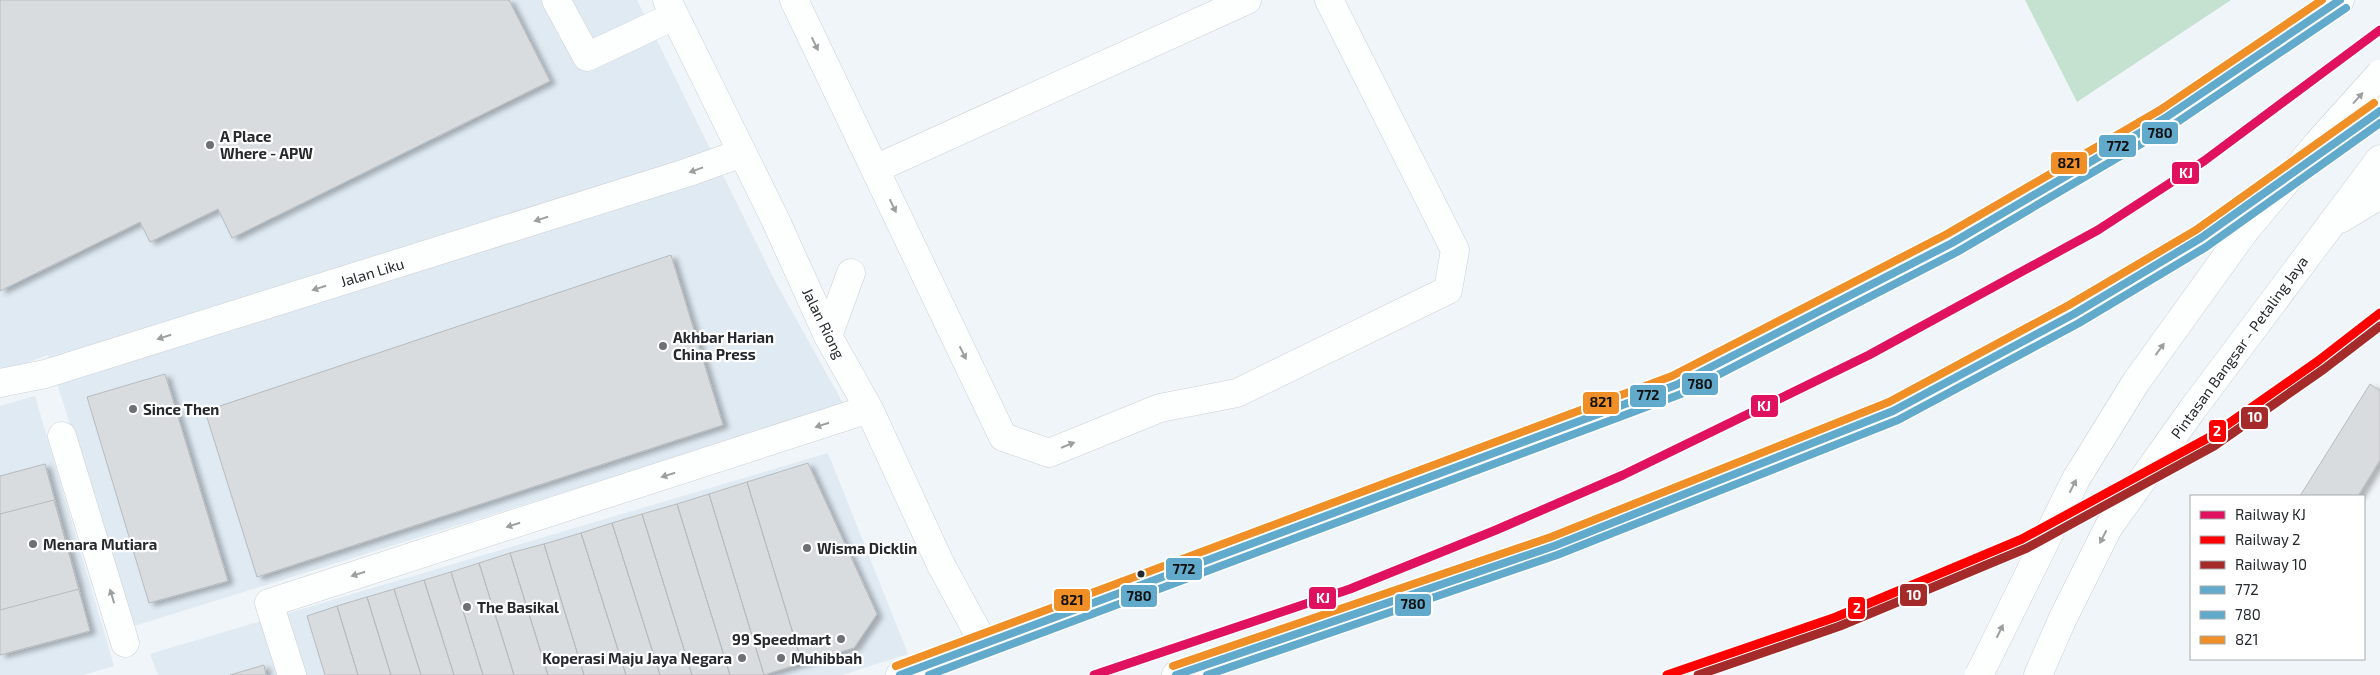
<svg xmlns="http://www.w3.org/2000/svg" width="2380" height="675" font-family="'Exo 2',sans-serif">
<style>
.built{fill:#dfeaf3}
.green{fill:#c4e2cf}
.building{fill:#d9dcdf;stroke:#b8bbbe;filter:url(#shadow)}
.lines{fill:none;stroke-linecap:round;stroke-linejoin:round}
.minor-casing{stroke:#cdd0d3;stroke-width:29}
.major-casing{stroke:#cdd0d3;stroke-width:29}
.minor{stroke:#fdfefe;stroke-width:28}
.major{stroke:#fdfefe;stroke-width:28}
.major-bridge-casing{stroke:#cdd0d3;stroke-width:29;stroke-linecap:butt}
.major-bridge{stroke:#fdfefe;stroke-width:28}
.bus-1-casing{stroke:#fff;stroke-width:11}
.bus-2-casing{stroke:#fff;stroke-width:11}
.bus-3-casing{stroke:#fff;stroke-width:11}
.bus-1{stroke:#62aacb;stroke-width:8}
.bus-2{stroke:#62aacb;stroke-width:8}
.bus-3{stroke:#ef8f26;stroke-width:8}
.rail-1-casing{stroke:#fff;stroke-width:12}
.rail-2-casing{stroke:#fff;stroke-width:12}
.rail-3-casing{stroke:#fff;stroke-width:12}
.rail-1{stroke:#e0115f;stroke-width:9}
.rail-2{stroke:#f00;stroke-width:9}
.rail-3{stroke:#a52a2a;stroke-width:9}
.oneway{fill:#9c9fa0}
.poi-dot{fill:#6d7174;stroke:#fff;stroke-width:2}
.bus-dot{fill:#262a2d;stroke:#fff;stroke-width:2}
.labels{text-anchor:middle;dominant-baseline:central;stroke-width:4.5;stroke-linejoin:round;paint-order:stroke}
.poi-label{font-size:15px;font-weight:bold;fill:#262a2d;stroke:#fff;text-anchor:start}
.street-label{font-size:15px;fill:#262a2d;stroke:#fff}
.line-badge{stroke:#fff;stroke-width:2}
.badge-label{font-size:14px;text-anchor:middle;font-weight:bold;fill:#fff}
.pale-badge-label{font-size:14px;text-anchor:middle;font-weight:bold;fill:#111}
</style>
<defs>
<filter id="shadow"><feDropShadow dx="5.5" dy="3" stdDeviation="2.5" flood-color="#0004"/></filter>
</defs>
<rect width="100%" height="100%" fill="#f0f5f9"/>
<path class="built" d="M0 0H637L775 281 844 405 134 626 48 355 0 373Z
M35 396 114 666 83 675H0V406Z
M828 453 908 654 842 675H158L150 654Z"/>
<path class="green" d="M2025 0H2231L2077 102Z"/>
<path class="building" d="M0 0H509L550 81 232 238 218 209 150 242 140 222 0 291Z
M671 255 723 425 257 577 205 411Z
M165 374 228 581 149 603 87 397Z
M2370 384 2380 391V460L2358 496H2300Z
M808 463 877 614 854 648 802 663 747 482Z
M45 464 90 631 0 655V476Z
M747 482 802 663 764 675 709 494Z
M709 494 764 675H730L677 504Z
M54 500 79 589 0 610V514Z
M677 504 730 675H692L642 514Z
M642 514 692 675H660L612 523Z
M612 523 660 675H626L581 533Z
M581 533 626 675H584L544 544Z
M544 544 584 675H548L510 553Z
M510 553 548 675H514L479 563Z
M479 563 514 675H483L451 572Z
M451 572 483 675H454L424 580Z
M424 580 454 675H421L394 589Z
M394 589 421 675H391L367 597Z
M367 597 391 675H358L337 606Z
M337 606 358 675H325L307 616Z
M264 665 266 675H230Z"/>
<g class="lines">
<g class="minor-casing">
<path id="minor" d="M556 0 587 57 674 16
M667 0 775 219 828 336 869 409 940 563 984 644
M794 0 1003 437 1049 453 1160 408 1237 393 1448 290 1455 250 1329 0
M875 169 1247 0
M828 336 851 273
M0 383 45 374 686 173 742 153
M62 436 125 643
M292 675 269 603 869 409"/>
</g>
<g class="major-casing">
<path id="major" d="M2340 219 2380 195
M900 675 1676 385 1952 243 2165 118 2340 0
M1176 675 1554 546 1893 411 2074 314 2201 238 2380 111
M2038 675 2063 618 2108 528 2192 410 2380 159"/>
</g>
<use href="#minor" class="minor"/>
<use href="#major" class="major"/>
<g class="major-bridge-casing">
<path id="major-bridge" d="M1979 675 2076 479 2136 382 2244 232 2318 143 2380 74"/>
</g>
<use href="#major-bridge" class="major-bridge"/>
<g class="bus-1-casing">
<path id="bus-1" d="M900 675 1676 385 1952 243 2165 118 2340 0
M1176 675 1554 546 1893 411 2074 314 2201 238 2380 111"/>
</g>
<g class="bus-2-casing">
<path id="bus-2" d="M929 675 1681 394 1957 252 2170 127 2346 8
M1207 675 1557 555 1898 420 2079 323 2206 247 2380 123"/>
</g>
<g class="bus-3-casing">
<path id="bus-3" d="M896 666 1672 376 1947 234 2160 110 2322 0
M1173 666 1551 537 1889 402 2069 305 2196 230 2374 103"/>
</g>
<use href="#bus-1" class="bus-1"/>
<use href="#bus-2" class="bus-2"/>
<use href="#bus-3" class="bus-3"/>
<g class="rail-1-casing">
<path id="rail-1" d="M1094 675 1350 589 1496 530 1623 475 1869 355 2098 230 2204 161 2380 30"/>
</g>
<g class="rail-2-casing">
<path id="rail-2" d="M1667 675 1836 617 2022 539 2208 438 2318 361 2380 313"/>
</g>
<g class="rail-3-casing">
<path id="rail-3" d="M1698 675 1840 626 2027 548 2214 446 2324 369 2380 326"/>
</g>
<use href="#rail-1" class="rail-1"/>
<use href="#rail-2" class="rail-2"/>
<use href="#rail-3" class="rail-3"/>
</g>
<defs><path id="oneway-solid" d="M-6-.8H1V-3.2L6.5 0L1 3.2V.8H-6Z" transform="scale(1.25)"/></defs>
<g class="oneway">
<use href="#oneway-solid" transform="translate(815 44) rotate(64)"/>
<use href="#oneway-solid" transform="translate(2358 98) rotate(-48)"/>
<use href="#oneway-solid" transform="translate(696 170) rotate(160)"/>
<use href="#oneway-solid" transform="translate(893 206) rotate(64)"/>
<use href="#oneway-solid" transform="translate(541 219) rotate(163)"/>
<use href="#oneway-solid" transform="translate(319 288) rotate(163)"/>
<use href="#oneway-solid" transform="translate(164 337) rotate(163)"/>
<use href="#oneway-solid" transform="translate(2160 349) rotate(-54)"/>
<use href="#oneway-solid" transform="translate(963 353) rotate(64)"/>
<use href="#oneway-solid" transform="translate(822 425) rotate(162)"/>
<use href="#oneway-solid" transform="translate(1068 445) rotate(-22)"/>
<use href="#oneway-solid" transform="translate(668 475) rotate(162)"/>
<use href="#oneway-solid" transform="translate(2073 486) rotate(-63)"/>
<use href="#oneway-solid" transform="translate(513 525) rotate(162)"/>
<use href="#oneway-solid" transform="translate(2103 537) rotate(117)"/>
<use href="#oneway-solid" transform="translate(358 574) rotate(162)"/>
<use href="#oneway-solid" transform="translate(112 596) rotate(-107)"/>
<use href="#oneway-solid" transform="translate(2000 631) rotate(-64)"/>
</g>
<g class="poi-dot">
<circle cx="210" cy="145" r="5"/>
<circle cx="663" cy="346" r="5"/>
<circle cx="133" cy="409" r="5"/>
<circle cx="33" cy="544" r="5"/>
<circle cx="807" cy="548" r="5"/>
<circle cx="467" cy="607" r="5"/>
<circle cx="841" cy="639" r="5"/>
<circle cx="742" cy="658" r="5"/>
<circle cx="781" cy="658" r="5"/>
</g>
<circle class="bus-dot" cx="1141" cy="574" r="4.5"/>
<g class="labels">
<g class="poi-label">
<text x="220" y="136">A Place<tspan x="220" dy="17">Where - APW</tspan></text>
<text x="673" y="337">Akhbar Harian<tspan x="673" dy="17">China Press</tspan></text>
<text x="143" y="409">Since Then</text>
<text x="43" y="544">Menara Mutiara</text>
<text x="817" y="548">Wisma Dicklin</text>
<text x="477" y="607">The Basikal</text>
<text x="831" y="639" text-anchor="end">99 Speedmart</text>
<text x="732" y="658" text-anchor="end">Koperasi Maju Jaya Negara</text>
<text x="791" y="658">Muhibbah</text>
</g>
<g class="street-label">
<text transform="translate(372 272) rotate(-17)">Jalan Liku</text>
<text transform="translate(824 323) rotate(64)">Jalan Riong</text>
<text transform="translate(2239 347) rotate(-54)">Pintasan Bangsar - Petaling Jaya</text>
</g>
</g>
<g class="line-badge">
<rect x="2141" y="121" width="38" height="24" rx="5" fill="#62aacb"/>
<rect x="2098" y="134" width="39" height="24" rx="5" fill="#62aacb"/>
<rect x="2050" y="151" width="38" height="24" rx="5" fill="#ef8f26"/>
<rect x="2171" y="161" width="29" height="24" rx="5" fill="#e0115f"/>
<rect x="1681" y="372" width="38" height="24" rx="5" fill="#62aacb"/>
<rect x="1629" y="384" width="38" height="24" rx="5" fill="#62aacb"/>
<rect x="1582" y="391" width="38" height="24" rx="5" fill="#ef8f26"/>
<rect x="1750" y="394" width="29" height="24" rx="5" fill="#e0115f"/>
<rect x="2240" y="406" width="29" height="24" rx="5" fill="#a52a2a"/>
<rect x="2208" y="419" width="19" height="24" rx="5" fill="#f00"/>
<rect x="1165" y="557" width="38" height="24" rx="5" fill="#62aacb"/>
<rect x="1899" y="583" width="29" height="24" rx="5" fill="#a52a2a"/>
<rect x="1120" y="584" width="38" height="24" rx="5" fill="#62aacb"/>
<rect x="1308" y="586" width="29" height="24" rx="5" fill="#e0115f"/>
<rect x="1053" y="588" width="38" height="24" rx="5" fill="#ef8f26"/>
<rect x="1394" y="593" width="38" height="24" rx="5" fill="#62aacb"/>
<rect x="1847" y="596" width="19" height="24" rx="5" fill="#f00"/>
</g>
<g class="badge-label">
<text x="2186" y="178">KJ</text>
<text x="1764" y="411">KJ</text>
<text x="2255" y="422">10</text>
<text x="2217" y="436">2</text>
<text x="1914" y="600">10</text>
<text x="1323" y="603">KJ</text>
<text x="1857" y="613">2</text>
</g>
<g class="pale-badge-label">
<text x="2160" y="138">780</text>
<text x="2118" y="151">772</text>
<text x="2069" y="168">821</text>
<text x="1700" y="389">780</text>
<text x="1648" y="400">772</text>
<text x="1601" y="407">821</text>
<text x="1184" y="574">772</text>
<text x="1139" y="601">780</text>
<text x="1072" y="605">821</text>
<text x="1413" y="609">780</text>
</g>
<rect x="2190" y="495" width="175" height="165" fill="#ffffff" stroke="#a8aaab"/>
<rect x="2200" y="511" width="25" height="8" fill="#e0115f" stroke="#a8aaab"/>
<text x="2235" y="520" font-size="15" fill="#262a2d">Railway KJ</text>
<rect x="2200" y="536" width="25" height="8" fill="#ff0000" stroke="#a8aaab"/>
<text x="2235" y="545" font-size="15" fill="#262a2d">Railway 2</text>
<rect x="2200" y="561" width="25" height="8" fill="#a52a2a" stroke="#a8aaab"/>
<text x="2235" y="570" font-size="15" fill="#262a2d">Railway 10</text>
<rect x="2200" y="586" width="25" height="8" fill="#62aacb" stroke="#a8aaab"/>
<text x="2235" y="595" font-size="15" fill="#262a2d">772</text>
<rect x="2200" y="611" width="25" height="8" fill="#62aacb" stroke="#a8aaab"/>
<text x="2235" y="620" font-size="15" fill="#262a2d">780</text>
<rect x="2200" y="636" width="25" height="8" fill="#ef8f26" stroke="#a8aaab"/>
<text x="2235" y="645" font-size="15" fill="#262a2d">821</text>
</svg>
